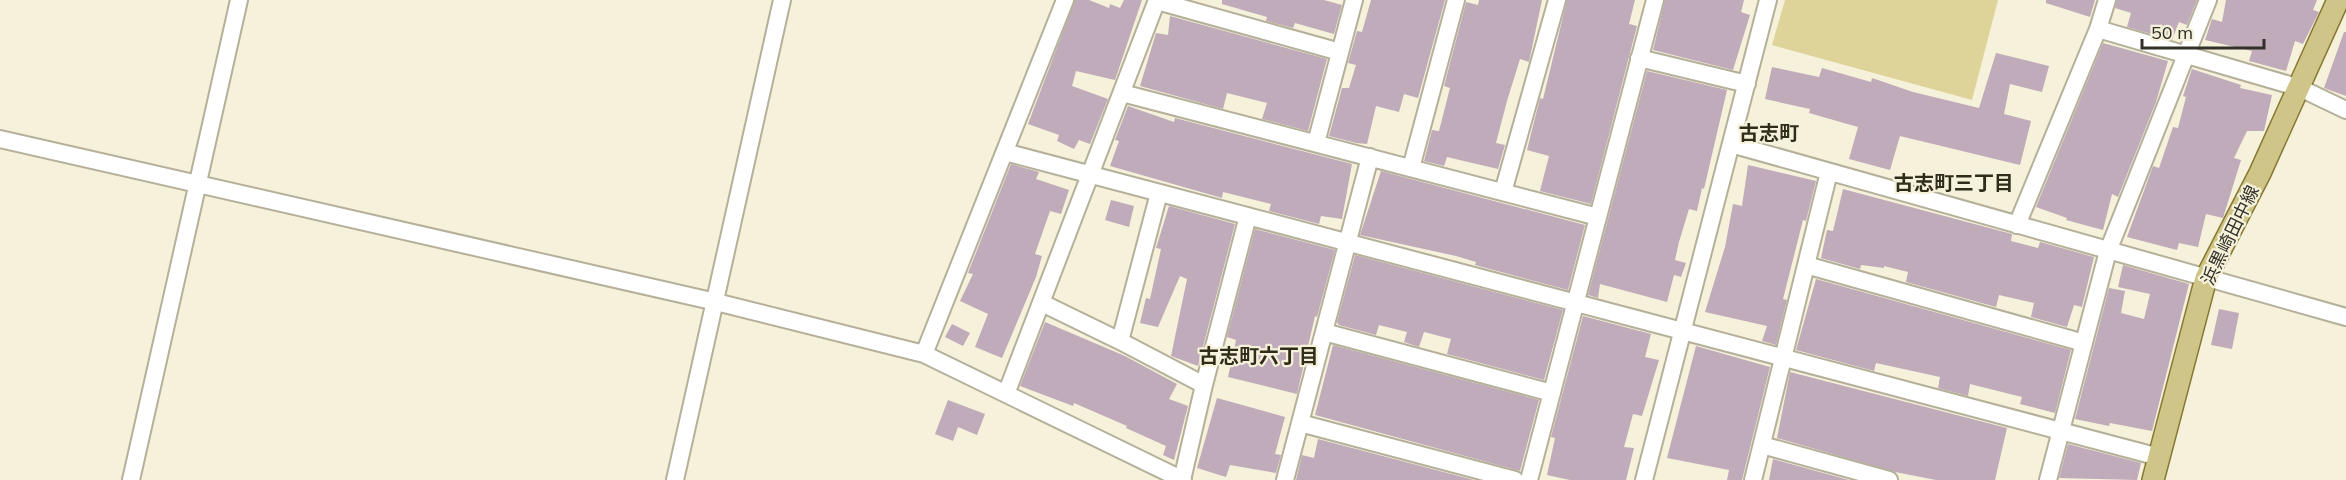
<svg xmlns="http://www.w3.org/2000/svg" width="2346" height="480" font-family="Mulish,'Noto Sans JP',sans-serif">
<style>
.green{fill:#ded399}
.building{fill:#bfabba}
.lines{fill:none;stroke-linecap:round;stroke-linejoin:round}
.minor-casing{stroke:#b4b09a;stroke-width:20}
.major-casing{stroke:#857833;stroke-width:24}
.minor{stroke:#fff;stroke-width:16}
.major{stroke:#d0c588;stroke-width:21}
.labels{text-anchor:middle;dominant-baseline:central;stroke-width:4.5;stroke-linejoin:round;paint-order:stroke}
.street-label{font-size:18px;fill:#323028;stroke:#f6f1da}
.neighbourhood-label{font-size:20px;font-weight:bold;fill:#302c1a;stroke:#f6f1da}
</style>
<rect width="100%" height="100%" fill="#f6f1da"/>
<path class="green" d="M1785 0H1998L1972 100 1772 45Z"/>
<path class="building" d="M1075 0H1089L1109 8 1110 4 1120 8 1124 0H1142L1115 80 1076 71 1072 86 1108 99 1090 144 1079 140 1074 149 1057 141 1059 135 1028 124Z
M1222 0H1324L1342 5 1334 34 1295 23 1293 28 1266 21 1267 17 1222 4Z
M1371 0H1445L1418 98 1404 94 1399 112 1376 106 1367 144 1356 143 1329 136 1342 88H1349L1356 65 1348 63 1357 31 1362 32Z
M1479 0H1542L1529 62 1520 59 1507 101 1496 143 1505 145 1498 169 1447 157 1444 166 1424 161 1432 130 1439 131 1450 88 1444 86 1466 2 1478 5Z
M1567 0H1635L1629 24 1637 26 1591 204 1540 191 1549 156 1527 150 1540 98 1543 99Z
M1665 0H1744L1741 12 1750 15 1733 70 1653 50Z
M2046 0H2095L2090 17 2046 3Z
M2117 0H2197L2187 25 2179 22 2172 40 2127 27 2131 13 2115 8Z
M2226 0H2317L2313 10 2319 12 2303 44 2295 41 2286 71 2249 61 2252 51 2205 40 2212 19 2222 22Z
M1170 16 1327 59 1308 131 1262 119 1267 103 1227 93 1223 109 1140 86 1156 33 1168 35Z
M2344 32H2346V96L2324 88Z
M2103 43 2168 61 2156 102 2118 197 2112 194 2103 230 2066 220 2067 218 2036 207Z
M1996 53 2049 66 2042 92 2010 84 2004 114 2031 121 2020 165 1900 136 1890 170 1849 159 1858 127 1809 113 1810 109 1765 99 1772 67 1819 77 1822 68 1871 82 1872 78 1913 92 1979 108Z
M2192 69 2241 85 2240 88 2272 95 2264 131H2247L2234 158 2241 160 2223 218 2206 214 2198 247 2179 243 2177 250 2127 237 2153 166 2159 168 2173 127 2178 128 2186 97 2183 96Z
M1647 71 1727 90 1704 189 1702 188 1697 211 1689 209 1679 242 1675 260 1686 263 1681 277 1674 275 1667 302 1600 284 1598 298 1588 295Z
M1128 106 1174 122 1175 118 1352 164 1342 219 1321 216 1319 224 1269 211 1271 204 1223 192 1222 198 1110 166 1119 141 1115 140Z
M1011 164 1039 172 1036 179 1069 190 1061 214 1050 211 1035 254 1042 256 1036 277 1002 358 975 347 988 314 960 301 973 274 968 273Z
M1748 165 1816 181 1806 221 1803 220 1783 299 1787 300 1776 345 1762 341 1767 326 1705 312 1725 247 1733 204 1742 206Z
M1381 171 1585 225 1568 290 1475 265 1476 262 1456 256 1360 235Z
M1843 189 2012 234 2011 241 2038 248 2040 242 2094 257 2082 307 2074 305 2067 327 2031 317 2034 303 1999 295 1996 307 1906 282 1908 272 1884 266V268L1861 265 1860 269 1821 258 1827 230 1833 231Z
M1111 200 1134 206 1129 227 1105 220Z
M1169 206 1235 224 1198 366 1171 356 1187 279 1180 276 1158 327 1140 323 1146 298 1150 299 1161 249 1156 248Z
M1255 229 1335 250 1317 317 1315 316 1297 394 1228 377 1236 340 1227 337Z
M1355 255 1563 310 1544 380 1447 354 1451 339 1424 332 1419 347 1404 342 1407 332 1379 325 1376 335 1339 325 1337 322Z
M2123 265 2189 284 2152 431 2110 423 2109 426 2075 419 2109 288 2125 291 2121 313 2144 319 2150 294 2118 287Z
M1816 279 2071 350 2055 413 2020 404 2022 397 1970 384 1968 396 1938 388 1940 377 1876 363 1874 371 1796 350Z
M2219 309 2239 313 2232 349 2211 345Z
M1583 316 1651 334 1645 357 1659 360 1642 416 1633 414 1624 447 1634 448 1626 480H1570L1547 475 1555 438 1551 437Z
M1045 322 1125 356 1177 384 1169 399 1188 406 1174 460 1163 455 1166 446 1126 428 1127 426 1074 403 1073 406 1020 386Z
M952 324 970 333 963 346 945 337Z
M1333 345 1539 400 1520 471 1315 415Z
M1696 346 1770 367 1742 480H1727L1729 470 1667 458Z
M1790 372 2007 428 1995 480H1936L1895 472 1777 438Z
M1217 398 1285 417 1275 454 1281 455 1276 473 1230 465 1226 477 1197 468Z
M948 400 985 414 977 435 958 427 953 441 935 434Z
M1318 439 1474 480H1296L1302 455 1314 458Z
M2068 444 2141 463 2137 480 2059 478Z
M1773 459 1849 480H1769Z"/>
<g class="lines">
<g class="minor-casing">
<path id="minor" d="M1157 1 1340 52
M2098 29 2300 88 2346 110
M1639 58 1747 84
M1122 93 1598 217
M0 139 716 302 924 354 1183 480
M1316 143 1354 0
M1731 144 2346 317
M1005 152 2159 457
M1411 168 1456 0
M1503 192 1557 0
M2017 225 2098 29 2107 0
M1806 265 2084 343
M1042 303 1120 341 1159 193
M1324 332 1552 393
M1120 341 1204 385 1248 216
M924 354 1065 0
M1006 394 1157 0
M1300 423 1515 480
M1762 445 1889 480
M131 480 239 0
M675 480 782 0
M1182 480 1204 385
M1285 480 1370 157
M1529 480 1655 0
M1644 480 1768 0
M1753 480 1829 172
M2048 480 2108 251 2208 0"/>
</g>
<g class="major-casing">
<path id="major" d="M2153 480 2206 278 2260 173 2338 0"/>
</g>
<use href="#minor" class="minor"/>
<use href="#major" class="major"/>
</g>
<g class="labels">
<g class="street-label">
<text transform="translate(2230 235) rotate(-64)">浜黒崎田中線</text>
</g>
<g class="neighbourhood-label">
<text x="1769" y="132">古志町</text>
<text x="1954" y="182">古志町三丁目</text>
<text x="1259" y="355">古志町六丁目</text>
</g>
</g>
<path d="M2142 39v9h122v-9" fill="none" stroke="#323028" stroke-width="3"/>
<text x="2151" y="39" font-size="18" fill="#323028" stroke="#f6f1da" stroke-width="4.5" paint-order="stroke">50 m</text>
</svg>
